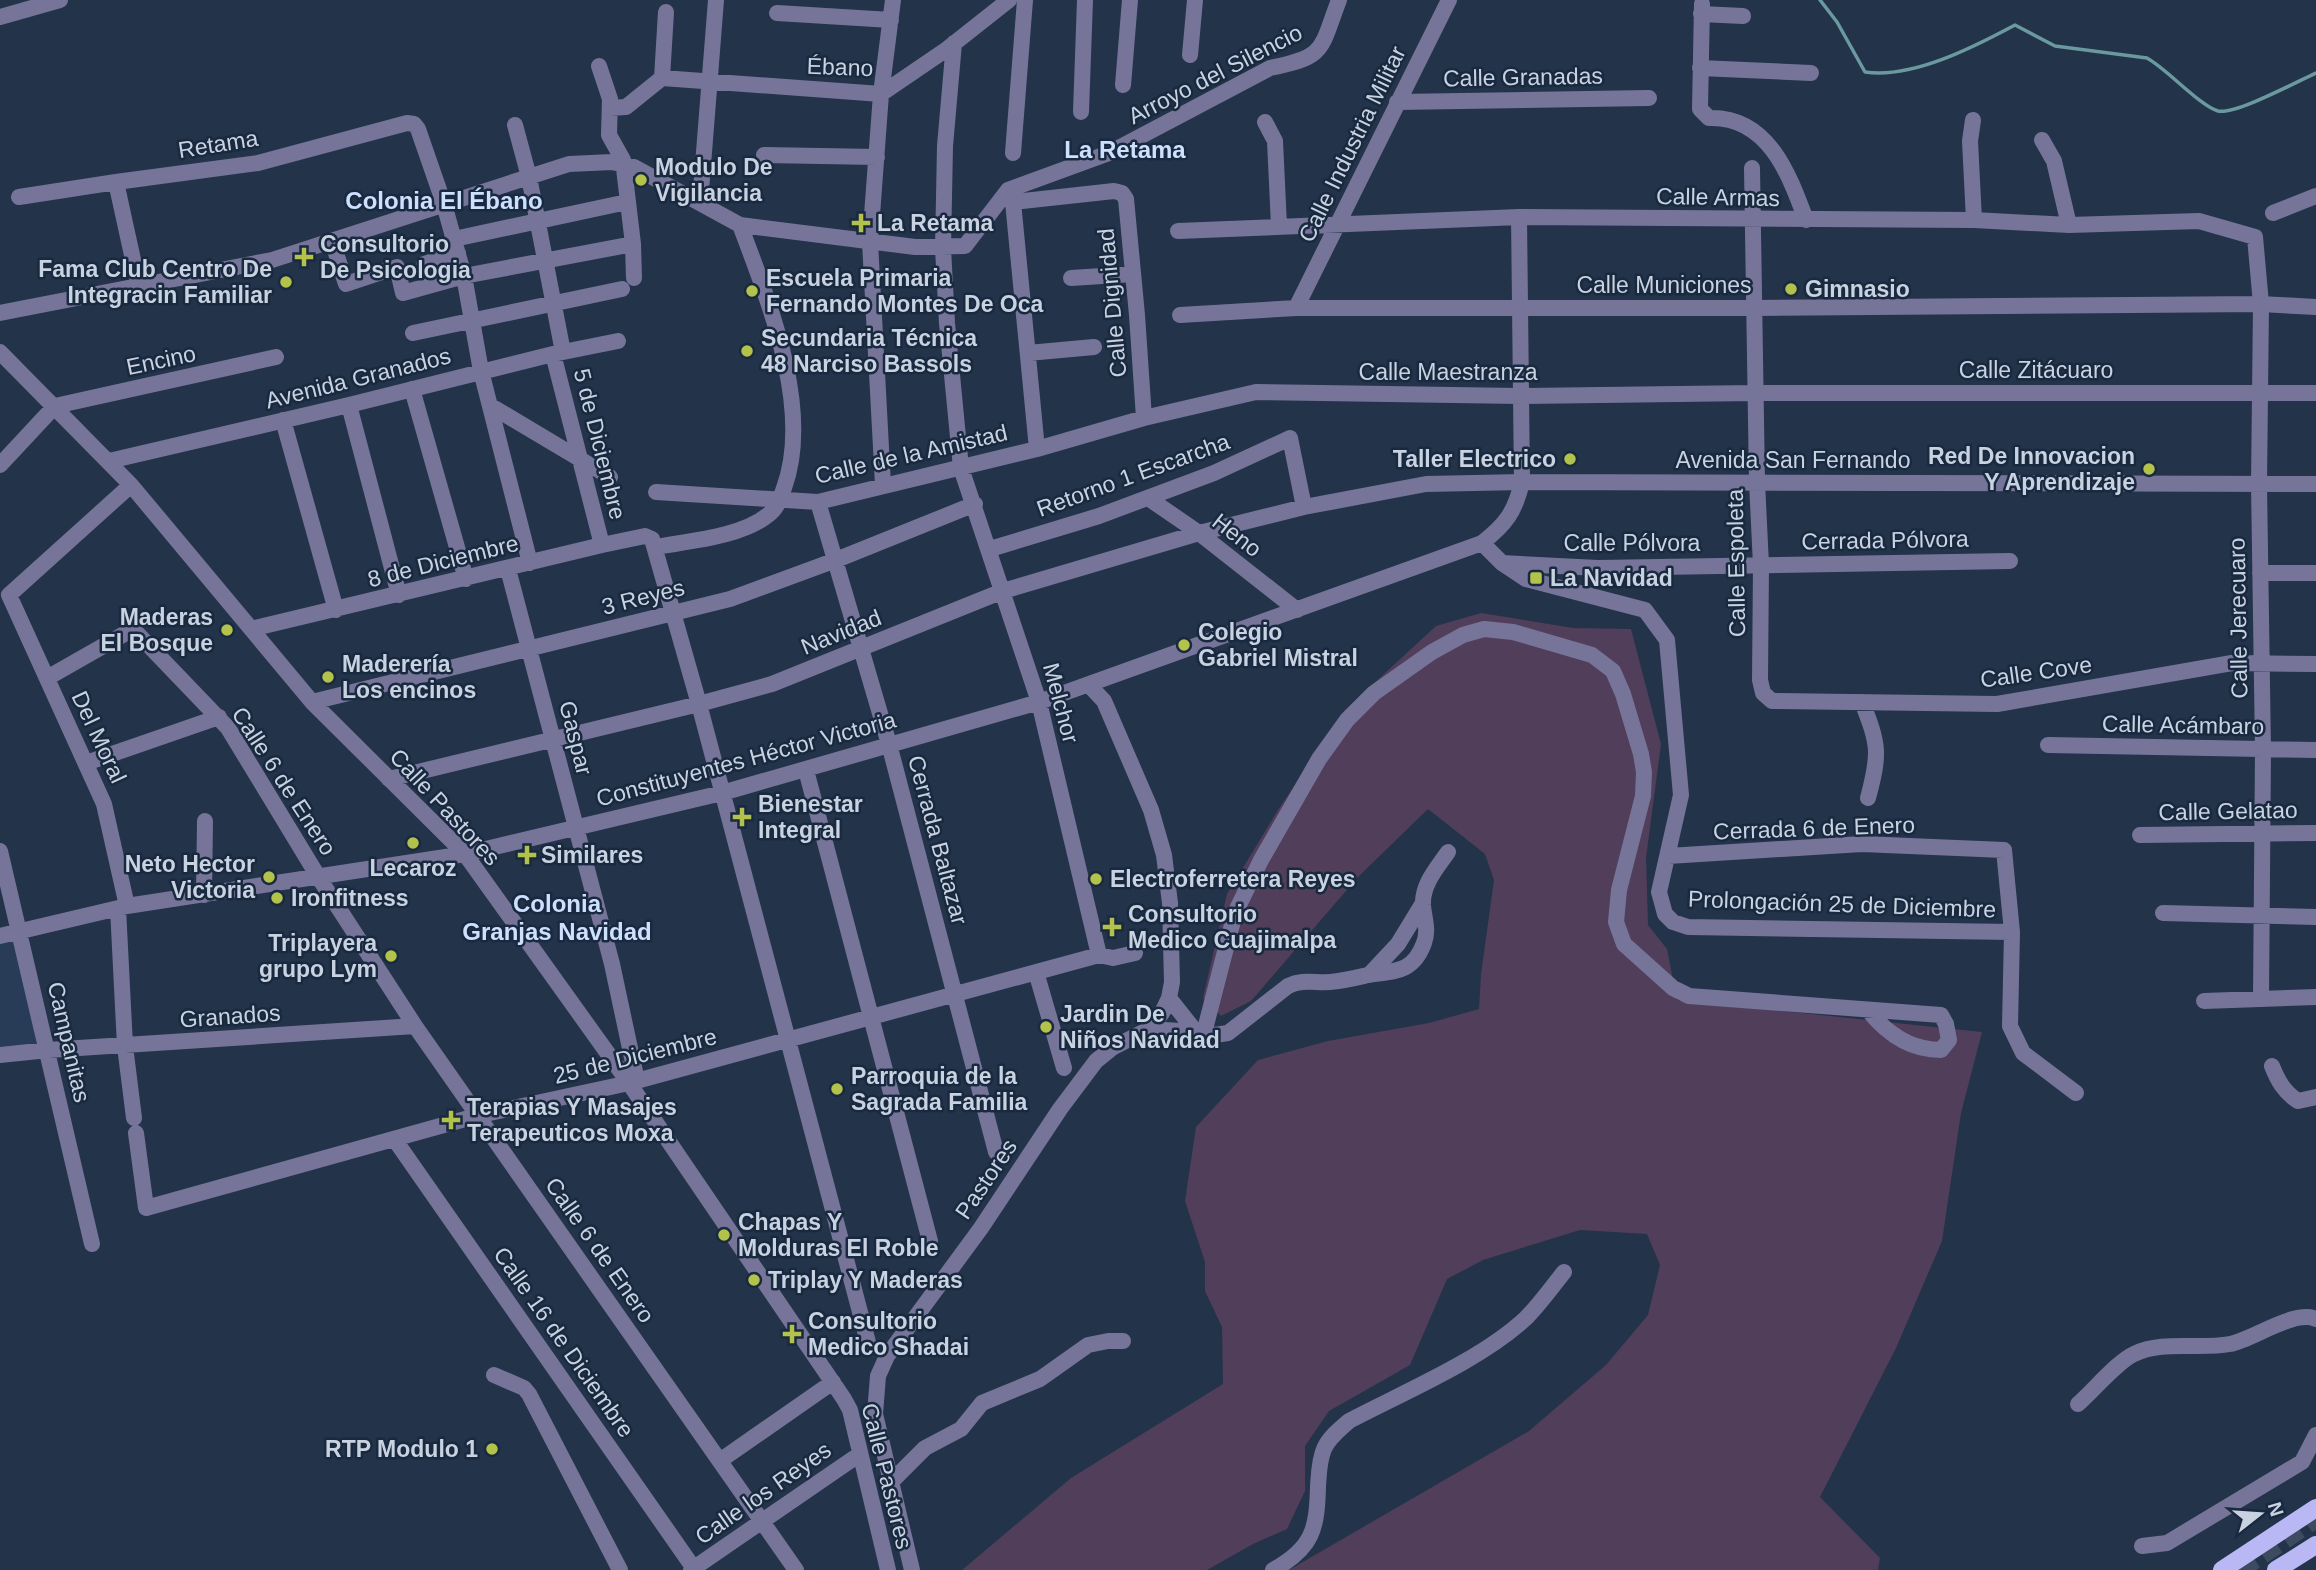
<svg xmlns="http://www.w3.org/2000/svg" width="2316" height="1570" font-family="Helvetica,sans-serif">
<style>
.built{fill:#283c58}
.green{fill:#513e5b}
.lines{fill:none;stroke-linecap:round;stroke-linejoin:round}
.stream{stroke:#6a99a0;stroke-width:3.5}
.major-tunnel{stroke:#3c4b60;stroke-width:18;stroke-dasharray:18 9;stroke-linecap:butt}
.minor{stroke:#767599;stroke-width:16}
.major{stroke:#bab8f4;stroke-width:18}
.poi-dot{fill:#b3c24b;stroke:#19293f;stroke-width:2.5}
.labels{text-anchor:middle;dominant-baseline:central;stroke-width:5;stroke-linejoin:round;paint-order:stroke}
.street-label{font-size:23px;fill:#c8d2e1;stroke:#19293f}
.poi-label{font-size:23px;font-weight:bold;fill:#c8d2e1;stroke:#19293f;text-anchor:start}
.neighbourhood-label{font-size:24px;font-weight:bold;fill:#cde1ff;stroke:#19293f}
</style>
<rect width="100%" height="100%" fill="#233349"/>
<path class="built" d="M15 940 37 1045 0 1050V944Z"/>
<path class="green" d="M1481 613 1573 628 1631 629 1661 744 1646 858 1648 925 1667 949 1677 1000 1982 1032 1961 1113 1942 1241 1896 1348 1820 1497 1880 1558 1878 1570H1289L1529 1431 1606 1365 1648 1315 1660 1265 1647 1234 1580 1230 1483 1260 1447 1279 1410 1365 1329 1411 1305 1446V1491L1287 1529 1253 1544 1207 1570H962L1071 1478 1223 1384 1222 1327 1205 1291V1262L1185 1201 1196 1127 1258 1060 1328 1041 1429 1023 1479 1009 1481 974 1494 880 1485 854 1428 809 1358 877 1251 1001 1221 1016 1203 998 1227 894 1278 810 1345 710 1436 626Z"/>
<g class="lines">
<path class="stream" d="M1820 0 1837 22 1865 72C1912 79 1974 47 2015 25L2055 46 2147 58C2167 69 2200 106 2218 111 2235 115 2298 81 2316 73"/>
<path class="major-tunnel" d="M2240 1570 2316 1519"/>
<path class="minor" d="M1702 4 1700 109 1709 118C1768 116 1789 174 1806 220
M777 13 891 20
M1701 14 1743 16
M0 17 60 0
M954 43 945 146 943 248 947 323 961 468 1039 702 1099 955
M1190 55 1195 0
M599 66 610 99 609 135 623 160 633 244 634 278
M1700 68 1811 73
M662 78 881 94 947 49 1009 0
M662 78 666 12
M1123 85 1130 0
M1397 102 1649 98
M610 108 626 107 662 78
M1081 112 1085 0
M1973 120 1970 141 1974 220
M1265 122 1275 141 1279 226
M515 125 529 177 563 352
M2042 140 2054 161 2069 225
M1013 153 1025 0
M764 155 877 157
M1752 168 1757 482 1761 565 1760 680 1763 693 1772 701 1997 704 2232 663 2316 664
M116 182 139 287
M1009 193 1013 202 1037 449
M19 197 116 182 258 163 407 123 414 124 418 129 444 204 464 276 481 371 530 563
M1013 202 1114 191 1122 193 1126 199 1137 315 1144 418
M700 203 716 0
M2273 213 2316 196
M1178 231 1519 217 1974 220 2069 225 2199 221 2255 237 2261 304 2259 484 2263 750 2261 998
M454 239 627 202
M332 241 346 284 397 267 403 293 464 276 633 244
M424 264 458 253
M1071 278 1133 274
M1296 308 1449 0
M0 313 272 260 569 164 612 162 634 167 740 225 915 247 965 246 1008 190 1109 153 1270 68C1327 57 1320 49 1339 0
M1180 315 1296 308H1755L2261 304 2316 307
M413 333 622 289
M0 352 131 485 312 702 465 854 629 1083 844 1399 850 1410 888 1570
M1028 353 1094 347
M553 354 602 545
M412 389 466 579
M349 405 399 595
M491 406 610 477
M283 420 336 610
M109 461 349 405 553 354 618 341
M0 465 55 406 276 357
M883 485 870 242 881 94 893 0
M656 492 818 502 1037 449 1144 418 1256 392 1520 396 1755 393H2316
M1148 498 1199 533 1297 610
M818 502 889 744 996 1152
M1482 543 1502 563 1526 579 1645 610 1667 640 1681 795 1659 892 1665 914 1673 922 1688 927 2012 932
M656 547C689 541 741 537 768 515 777 509 780 499 784 488 813 409 768 300 740 225
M990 549 1099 516 1214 473 1290 438 1304 507
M1502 563 1598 568 2010 561
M508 569 612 964 637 1081
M2260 573H2316
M251 629 602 545 645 536 652 539 699 704 869 1346
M47 678 133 629 228 728 319 878 415 1026 796 1570
M312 702 730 599 836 560 975 504
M1862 702C1879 745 1880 753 1868 798
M2048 745 2316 750
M86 763 219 717
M806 770 930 1241
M389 779 699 704 772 684 1003 591 1199 533 1304 507 1426 484 1522 482 2316 484
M2140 835 2316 833
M0 851 92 1244
M1668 856 1862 844 2004 850 2012 932 2010 1026 2023 1053 2076 1093
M204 895 205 821
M127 906 104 804 9 595 131 485
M118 908 125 1046 134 1118
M2163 913 2316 917
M0 936 127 906 465 854 722 793 1039 702 1482 543C1506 524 1515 512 1522 482L1519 217
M1036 972 1064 1068
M1369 975 1398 944 1423 903
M1169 998 1196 1032 1215 1035 1228 1033 1288 986C1303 979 1314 983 1330 982 1343 981 1355 978 1368 975 1395 971 1413 973 1424 943 1429 930 1424 918 1423 905 1422 884 1437 868 1448 852
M2204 1001 2316 997
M1149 1029 1196 1032
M1204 1033 1235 913 1261 860 1319 759 1347 720 1374 693 1432 652 1463 635 1484 629 1513 632 1592 655 1613 671 1623 694 1641 754 1644 772 1643 796 1619 890 1616 922 1624 944 1673 988 1689 996 1941 1015 1946 1024 1949 1040 1941 1050C1910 1050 1887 1034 1868 1010
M0 1055 48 1050 415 1026
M2272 1066C2278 1081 2284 1092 2298 1101L2316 1097
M136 1133 146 1208 476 1116 629 1083 1099 955 1113 958 1135 953
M395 1140 695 1570
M494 1375 524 1388 529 1394 620 1570
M2078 1404C2092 1392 2118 1361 2134 1354 2163 1340 2198 1350 2230 1344 2252 1340 2295 1309 2316 1319
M721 1460 833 1382
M890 1483 925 1448 961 1429 982 1403 1040 1379 1088 1345 1108 1341H1123
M2142 1546 2167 1543 2302 1462 2316 1435
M691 1570 860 1454
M912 1570 875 1414 878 1376 887 1356 981 1228 1060 1109 1096 1061 1112 1048 1149 1029 1162 1013 1169 998 1172 982 1170 903 1164 855 1151 810 1104 701 1089 685
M1273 1570C1313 1548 1317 1529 1318 1486 1319 1473 1319 1461 1324 1449 1329 1437 1340 1429 1349 1421 1404 1392 1481 1360 1526 1318 1540 1304 1552 1287 1564 1272"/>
<path class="major" d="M2222 1570 2316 1508
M2276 1570 2316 1545"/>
</g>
<g class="poi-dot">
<circle cx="641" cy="180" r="7"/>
<path d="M857.5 212.5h7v7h7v7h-7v7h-7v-7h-7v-7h7z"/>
<path d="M300.5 246.5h7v7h7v7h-7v7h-7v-7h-7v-7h7z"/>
<circle cx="286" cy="282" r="7"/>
<circle cx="1791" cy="289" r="7"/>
<circle cx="752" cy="291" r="7"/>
<circle cx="747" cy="351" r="7"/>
<circle cx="1570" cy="459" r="7"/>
<circle cx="2149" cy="469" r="7"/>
<rect x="1529" y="571" width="14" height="14" rx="3.5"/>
<circle cx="227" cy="630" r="7"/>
<circle cx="1184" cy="645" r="7"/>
<circle cx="328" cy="677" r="7"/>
<path d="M738.5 806.5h7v7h7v7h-7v7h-7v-7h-7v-7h7z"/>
<circle cx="413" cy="843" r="7"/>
<path d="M523.5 844.5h7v7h7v7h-7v7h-7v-7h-7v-7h7z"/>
<circle cx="269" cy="877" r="7"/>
<circle cx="1096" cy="879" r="7"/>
<circle cx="277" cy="898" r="7"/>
<path d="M1108.5 916.5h7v7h7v7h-7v7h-7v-7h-7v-7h7z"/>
<circle cx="391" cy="956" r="7"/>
<circle cx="1046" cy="1027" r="7"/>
<circle cx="837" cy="1089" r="7"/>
<path d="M447.5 1109.5h7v7h7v7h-7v7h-7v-7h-7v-7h7z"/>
<circle cx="724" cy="1235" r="7"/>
<circle cx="754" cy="1280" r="7"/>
<path d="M788.5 1323.5h7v7h7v7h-7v7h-7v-7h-7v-7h7z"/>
<circle cx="492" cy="1449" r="7"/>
</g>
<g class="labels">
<g class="street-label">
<text transform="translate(840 67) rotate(2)">Ébano</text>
<text transform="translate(1215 74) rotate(-27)">Arroyo del Silencio</text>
<text transform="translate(1523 77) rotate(-1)">Calle Granadas</text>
<text transform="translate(218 144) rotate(-9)">Retama</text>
<text transform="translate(1352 144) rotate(-64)">Calle Industria Militar</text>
<text transform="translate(1718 197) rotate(1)">Calle Armas</text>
<text x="1664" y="285">Calle Municiones</text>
<text transform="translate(1112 303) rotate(-95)">Calle Dignidad</text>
<text transform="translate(161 360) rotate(-12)">Encino</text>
<text x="2036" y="370">Calle Zitácuaro</text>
<text x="1448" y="372">Calle Maestranza</text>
<text transform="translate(358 378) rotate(-14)">Avenida Granados</text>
<text transform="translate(600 444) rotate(76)">5 de Diciembre</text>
<text transform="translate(911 454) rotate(-13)">Calle de la Amistad</text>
<text x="1793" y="460">Avenida San Fernando</text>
<text transform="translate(1133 475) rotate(-20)">Retorno 1 Escarcha</text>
<text transform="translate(1237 535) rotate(38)">Heno</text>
<text transform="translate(1885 540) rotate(-1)">Cerrada Pólvora</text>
<text x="1632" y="543">Calle Pólvora</text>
<text transform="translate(443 561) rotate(-14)">8 de Diciembre</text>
<text transform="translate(1736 563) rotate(-91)">Calle Espoleta</text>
<text transform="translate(643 597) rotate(-14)">3 Reyes</text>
<text transform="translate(2238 618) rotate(-91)">Calle Jerecuaro</text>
<text transform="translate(841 632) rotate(-22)">Navidad</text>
<text transform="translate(2036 672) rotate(-8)">Calle Cove</text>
<text transform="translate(1061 703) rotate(75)">Melchor</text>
<text transform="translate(2183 725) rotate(1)">Calle Acámbaro</text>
<text transform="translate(99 737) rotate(65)">Del Moral</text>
<text transform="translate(576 738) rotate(76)">Gaspar</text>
<text transform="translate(746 759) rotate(-15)">Constituyentes Héctor Victoria</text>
<text transform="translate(284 781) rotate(57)">Calle 6 de Enero</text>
<text transform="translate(445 807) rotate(47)">Calle Pastores</text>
<text transform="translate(2228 811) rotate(-1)">Calle Gelatao</text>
<text transform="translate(1814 828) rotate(-2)">Cerrada 6 de Enero</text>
<text transform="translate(938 840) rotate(75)">Cerrada Baltazar</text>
<text transform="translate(1842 904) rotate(2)">Prolongación 25 de Diciembre</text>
<text transform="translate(230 1016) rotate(-4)">Granados</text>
<text transform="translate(69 1042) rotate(77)">Campanitas</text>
<text transform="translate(635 1056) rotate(-14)">25 de Diciembre</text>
<text transform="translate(986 1179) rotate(-56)">Pastores</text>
<text transform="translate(600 1250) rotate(55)">Calle 6 de Enero</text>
<text transform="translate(564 1342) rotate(55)">Calle 16 de Diciembre</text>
<text transform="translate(887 1476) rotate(76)">Calle Pastores</text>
<text transform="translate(763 1493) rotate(-35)">Calle los Reyes</text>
</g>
<g class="poi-label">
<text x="655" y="167">Modulo De<tspan x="655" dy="26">Vigilancia</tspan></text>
<text x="877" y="223">La Retama</text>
<text x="320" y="244">Consultorio<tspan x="320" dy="26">De Psicologia</tspan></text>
<text x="272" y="269" text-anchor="end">Fama Club Centro De<tspan x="272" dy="26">Integracin Familiar</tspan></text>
<text x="766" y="278">Escuela Primaria<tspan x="766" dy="26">Fernando Montes De Oca</tspan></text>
<text x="1805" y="289">Gimnasio</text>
<text x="761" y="338">Secundaria Técnica<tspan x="761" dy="26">48 Narciso Bassols</tspan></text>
<text x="2135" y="456" text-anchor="end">Red De Innovacion<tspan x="2135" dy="26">Y Aprendizaje</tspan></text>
<text x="1556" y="459" text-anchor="end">Taller Electrico</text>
<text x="1550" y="578">La Navidad</text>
<text x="213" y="617" text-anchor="end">Maderas<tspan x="213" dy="26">El Bosque</tspan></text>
<text x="1198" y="632">Colegio<tspan x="1198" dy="26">Gabriel Mistral</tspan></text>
<text x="342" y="664">Maderería<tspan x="342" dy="26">Los encinos</tspan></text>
<text x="758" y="804">Bienestar<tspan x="758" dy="26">Integral</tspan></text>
<text x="541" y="855">Similares</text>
<text x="255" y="864" text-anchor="end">Neto Hector<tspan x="255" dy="26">Victoria</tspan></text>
<text x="413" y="868" text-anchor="middle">Lecaroz</text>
<text x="1110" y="879">Electroferretera Reyes</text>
<text x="291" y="898">Ironfitness</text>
<text x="1128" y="914">Consultorio<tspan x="1128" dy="26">Medico Cuajimalpa</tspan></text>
<text x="377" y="943" text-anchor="end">Triplayera<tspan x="377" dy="26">grupo Lym</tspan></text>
<text x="1060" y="1014">Jardin De<tspan x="1060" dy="26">Niños Navidad</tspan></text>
<text x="851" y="1076">Parroquia de la<tspan x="851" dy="26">Sagrada Familia</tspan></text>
<text x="467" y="1107">Terapias Y Masajes<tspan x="467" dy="26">Terapeuticos Moxa</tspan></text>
<text x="738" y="1222">Chapas Y<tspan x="738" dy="26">Molduras El Roble</tspan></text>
<text x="768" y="1280">Triplay Y Maderas</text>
<text x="808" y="1321">Consultorio<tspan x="808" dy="26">Medico Shadai</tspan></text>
<text x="478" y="1449" text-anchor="end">RTP Modulo 1</text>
</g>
<g class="neighbourhood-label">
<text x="1125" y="149">La Retama</text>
<text x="444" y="200">Colonia El Ébano</text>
<text x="557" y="903">Colonia<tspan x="557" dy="28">Granjas Navidad</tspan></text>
</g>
</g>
<g transform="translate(2260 1514) rotate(73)" stroke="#19293f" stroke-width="5" paint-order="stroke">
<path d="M0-5L12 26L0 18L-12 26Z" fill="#c8d2e1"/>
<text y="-10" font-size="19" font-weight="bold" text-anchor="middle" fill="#c8d2e1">N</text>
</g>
</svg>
